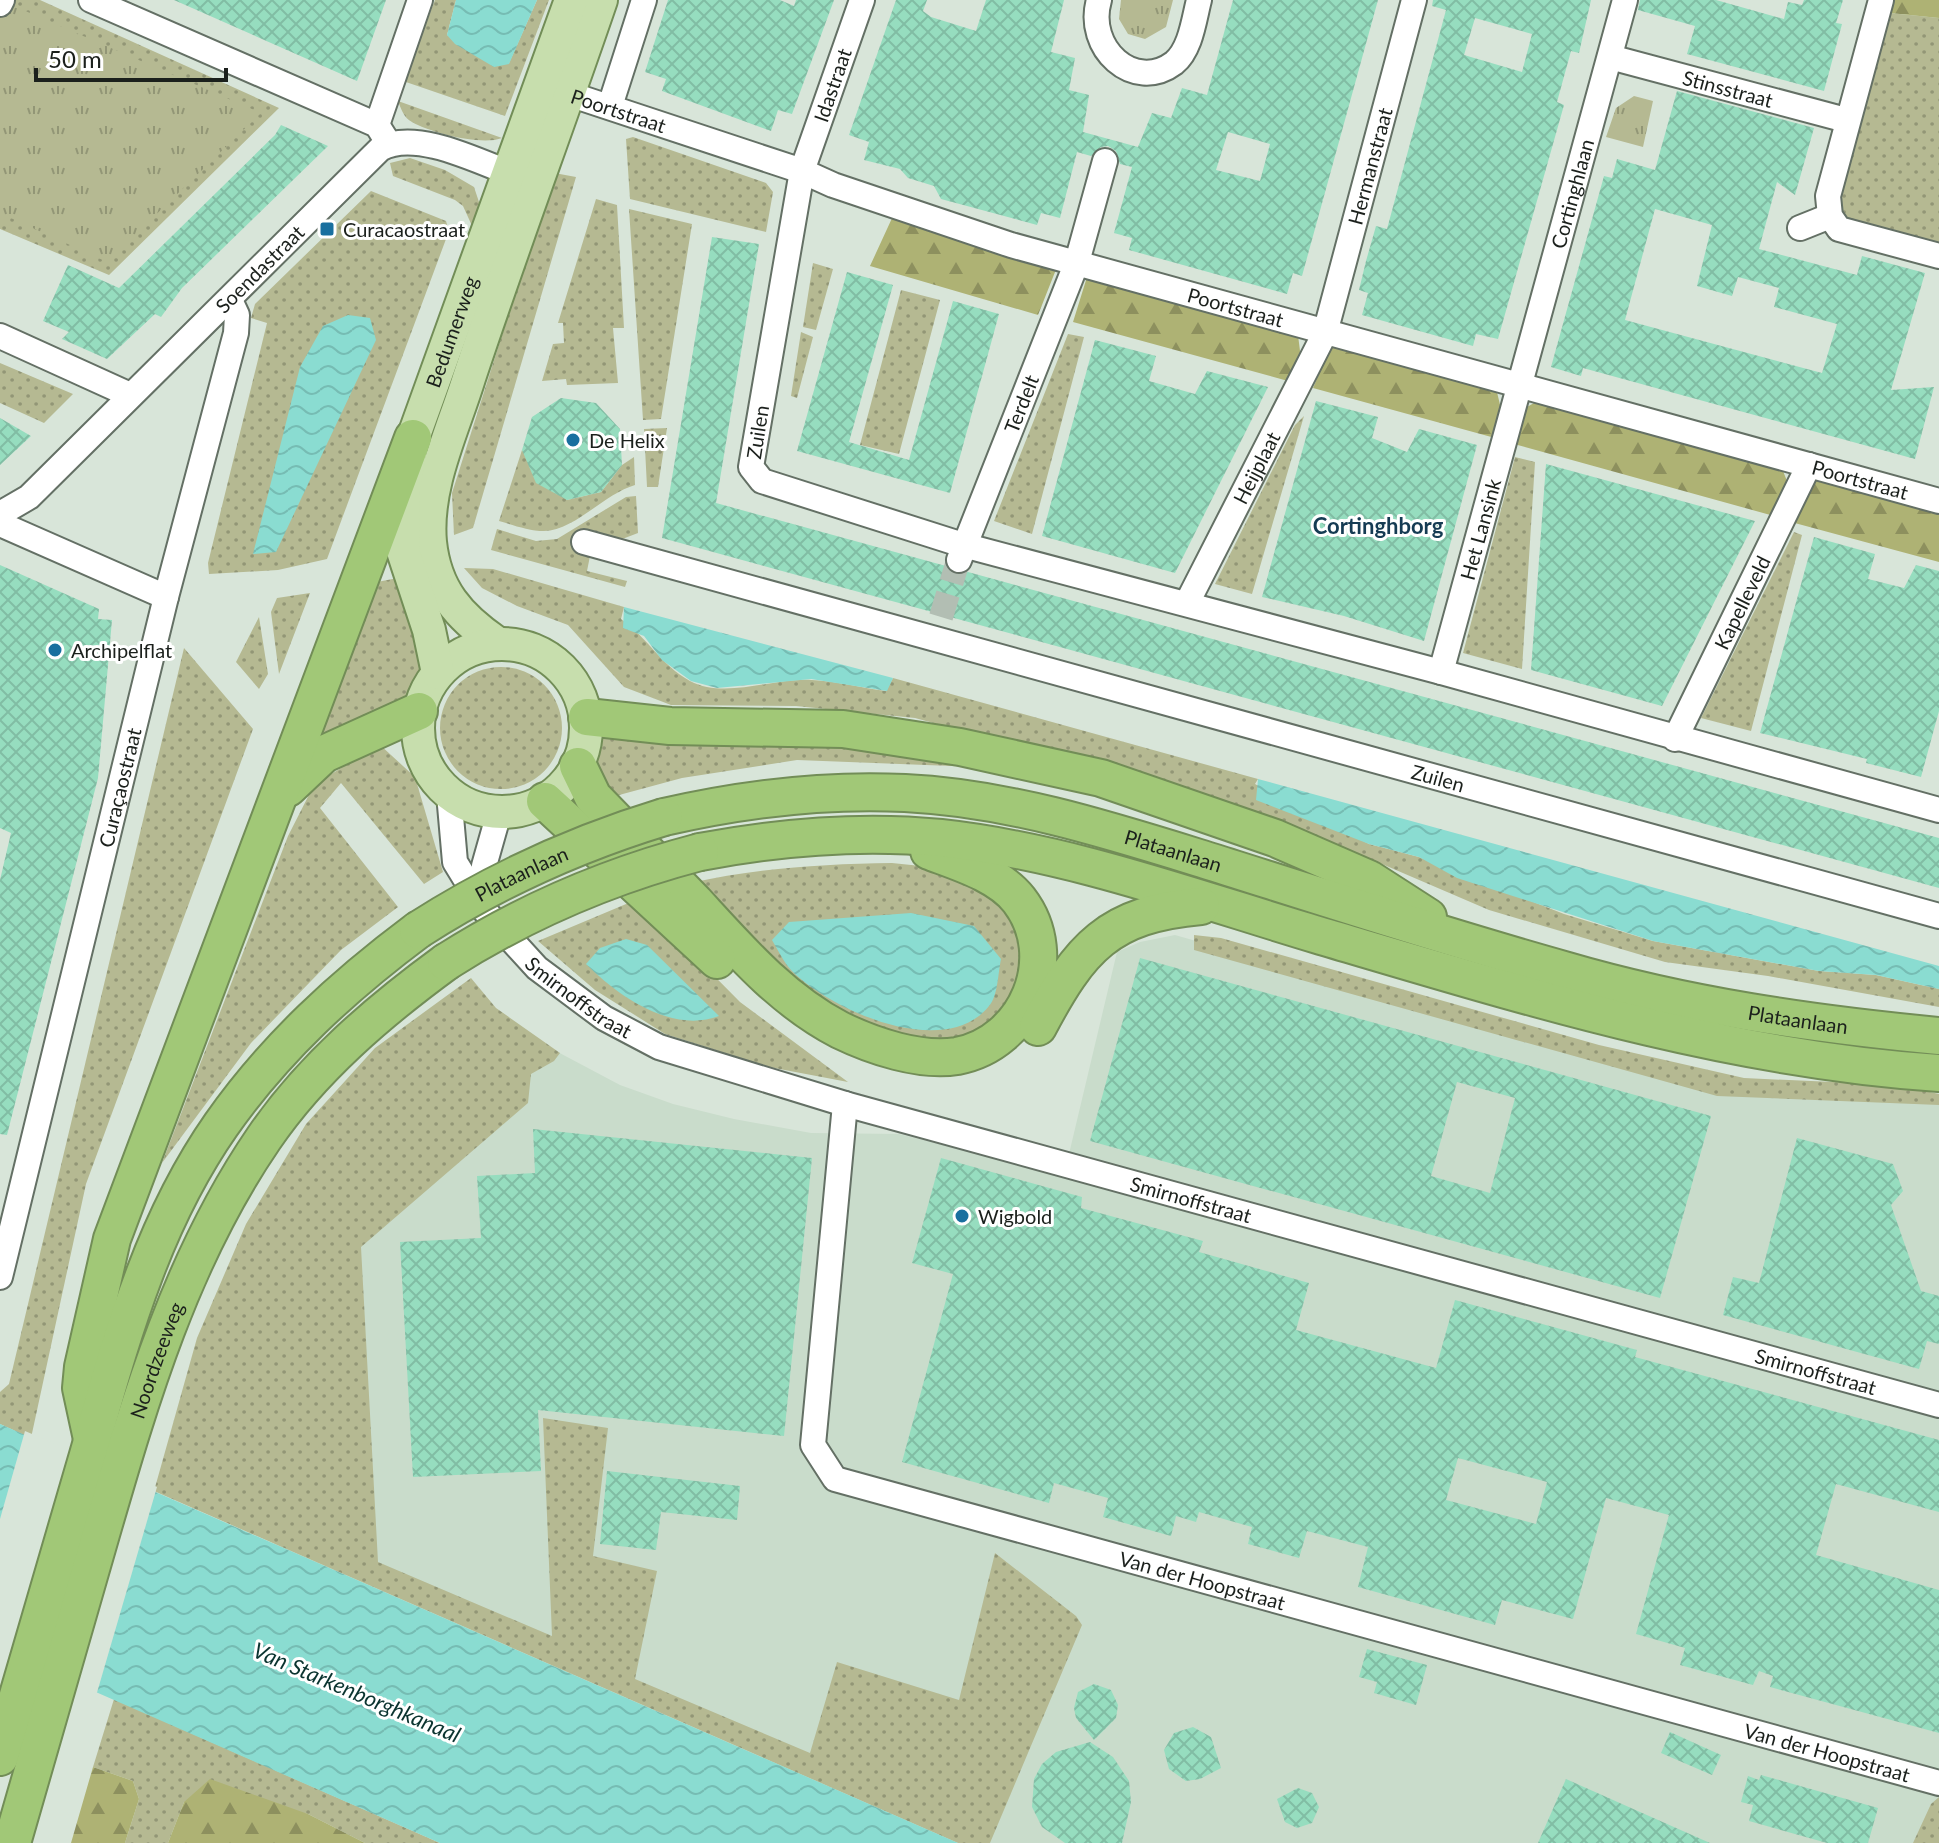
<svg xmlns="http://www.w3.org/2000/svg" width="1939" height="1843" font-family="Lato,sans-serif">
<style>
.built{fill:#c9dccb}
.grass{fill:url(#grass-dots)}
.forest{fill:url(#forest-firs)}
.park{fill:url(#park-tufts)}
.water{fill:url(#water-waves)}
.pier{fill:#d8e5d9}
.building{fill:url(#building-cross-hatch);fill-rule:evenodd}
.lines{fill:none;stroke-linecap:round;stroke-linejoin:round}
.minor-tunnel{stroke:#b2beb3;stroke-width:24;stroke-dasharray:24 12;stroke-linecap:butt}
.minor-casing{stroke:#647065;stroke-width:28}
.major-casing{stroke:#728d57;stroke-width:36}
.highway-casing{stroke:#728d57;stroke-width:40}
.minor{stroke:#fff;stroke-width:24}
.major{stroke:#c7dead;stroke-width:32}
.highway{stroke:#a1c877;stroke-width:36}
.highway-bridge-casing{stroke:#728d57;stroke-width:40;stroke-linecap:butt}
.highway-bridge{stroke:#a1c877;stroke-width:36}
.poi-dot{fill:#196f9f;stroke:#fff;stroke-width:3}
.labels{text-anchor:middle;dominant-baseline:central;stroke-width:6;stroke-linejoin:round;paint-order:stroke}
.street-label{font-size:20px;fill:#1b201c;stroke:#fff}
.poi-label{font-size:20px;fill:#1b201c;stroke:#fff;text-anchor:start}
.neighbourhood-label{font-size:22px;font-weight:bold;fill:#153b53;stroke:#fff}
.water-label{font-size:22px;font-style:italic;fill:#0b3430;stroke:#fff}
</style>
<defs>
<pattern id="grass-dots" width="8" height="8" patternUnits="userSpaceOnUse" patternTransform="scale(2)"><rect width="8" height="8" fill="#b5b992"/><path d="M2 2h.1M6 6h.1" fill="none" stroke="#929676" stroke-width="1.8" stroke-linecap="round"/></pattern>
<pattern id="forest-firs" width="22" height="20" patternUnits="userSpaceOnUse" patternTransform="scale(2)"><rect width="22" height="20" fill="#aeb274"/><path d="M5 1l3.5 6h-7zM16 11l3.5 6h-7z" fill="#8d905e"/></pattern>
<pattern id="park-tufts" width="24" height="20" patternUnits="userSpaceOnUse" patternTransform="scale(2)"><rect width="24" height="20" fill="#b5b992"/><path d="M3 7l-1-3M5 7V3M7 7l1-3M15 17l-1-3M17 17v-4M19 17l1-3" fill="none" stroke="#929676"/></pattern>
<pattern id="water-waves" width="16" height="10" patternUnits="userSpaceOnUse" patternTransform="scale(2)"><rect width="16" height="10" fill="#8adcd1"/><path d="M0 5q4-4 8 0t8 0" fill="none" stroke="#76bcb3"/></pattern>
<pattern id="building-cross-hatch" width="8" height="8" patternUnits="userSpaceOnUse" patternTransform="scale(2)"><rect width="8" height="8" fill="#96ddbf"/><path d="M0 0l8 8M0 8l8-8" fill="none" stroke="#81bda4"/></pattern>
</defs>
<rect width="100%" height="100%" fill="#d8e5d9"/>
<path class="built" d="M1175 935 1711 1088 1939 1099V1843H921L272 1555 307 1337 343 1246 554 1050 620 1085 673 1104 734 1119 811 1133 899 1134 1064 1175 1117 952 1140 942Z"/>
<path class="grass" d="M12 0H40L279 108 109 275 0 229C0 175 0 44 12 0Z
M435 0H456L447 35 509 63 537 0H549L505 116 403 81Z
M1890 13 1939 18V243L1852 222 1841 215 1837 204Z
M398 101 502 138C482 146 431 133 412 122 404 118 401 109 398 101Z
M633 137 766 183 773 192 766 232 630 199 626 139Z
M410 158 445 170 474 187 482 211 473 228 463 206 455 200 393 176 390 163Z
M549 172 576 177 473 528 454 535 452 493 530 247Z
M371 191 446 221 449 231 327 559 278 570 209 574 208 563 267 323 251 318 255 304Z
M596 199 617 205 624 328H613L618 383 567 385 566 379 542 381 553 344 564 343 563 323H558Z
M629 209 692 224 661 419 643 420Z
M813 263 833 269 816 330 803 327Z
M901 290 940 300 899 454 860 445Z
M801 332 813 337 797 398 791 396Z
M1068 334 1084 337 1032 534 994 521Z
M0 363 73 394 44 423 0 403Z
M1304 416 1252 594 1215 584 1295 425Z
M667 428 658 487H647L644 429Z
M522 450 567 500 601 492 622 465 634 457 635 485C604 494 574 531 544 531 529 531 513 525 499 521Z
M1515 457 1535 462 1522 669 1463 653Z
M636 496 638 533 591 551 587 571 627 581 625 587 491 550 497 529 536 541 557 539 626 497Z
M1794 532 1802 535 1751 731 1701 718Z
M464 568 493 569 624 607 621 619C647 637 661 665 690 681 726 700 774 677 812 680 837 681 862 688 886 691L893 678 1258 779 1255 784 1369 844 1419 857 1564 914 1653 941 1819 971 1876 975 1939 989V1007L1768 976 1665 962 1489 910 1340 846 1128 776 915 718 796 706 671 705 624 687 568 625 517 606 482 588Z
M403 577 425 670 408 699 310 750 372 583Z
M310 593 279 674 271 612 277 598Z
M259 617 268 674 259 689 236 662Z
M184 648 253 729 86 1184 31 1438 0 1424V1392L9 1384Z
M440 728a61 61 0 1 1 122 0a61 61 0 1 1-122 0Z
M597 739 759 740 862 748 1003 768 797 760 682 778 608 798 596 781Z
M379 744 415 777 443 872 424 884 341 783 320 808 398 907 341 950 251 1043 162 1163 288 836 314 785Z
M892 863 940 868 989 888 1027 940 1018 1006 957 1046 911 1044 829 1013 690 883C757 868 823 864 892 863Z
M638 899 740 1002 848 1082 769 1067 665 1034 595 990 538 941Z
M1194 935 1221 938 1599 1045 1744 1078 1899 1085 1939 1094V1105L1717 1096 1194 950Z
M471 978 496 1008 560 1053 554 1061 531 1074 528 1103 361 1247 378 1562 552 1636 543 1418 608 1428 593 1556 657 1571 635 1679 810 1753 837 1662 959 1700 995 1553 1076 1616 1082 1625 990 1843H958L154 1491 197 1338 246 1224 306 1124 375 1048Z
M114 1699 440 1843H365L308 1814 184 1802 168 1843H125L139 1799 133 1781 93 1767Z
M1939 1797V1843H1913L1931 1804Z"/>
<path class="forest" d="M1893 0H1939V18L1890 13Z
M893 216 1057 267 1038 315 870 266Z
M1087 277 1298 335 1301 359 1288 381 1073 322Z
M1332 344 1496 388 1502 413 1495 438 1313 388Z
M1539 400 1781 466 1789 486 1774 516 1514 444 1522 410Z
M1817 475 1939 509V562L1791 522Z
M93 1767 133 1781 139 1799 125 1843H71Z
M210 1779 308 1814 365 1843H168L184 1802Z"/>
<path class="park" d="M0 0 261 113 107 262 0 213Z
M1121 0H1173L1166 27 1145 39 1128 34 1119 19Z
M1634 96 1653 101 1643 147 1606 137 1616 108Z"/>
<path class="water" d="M456 0H537L509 64 494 67 455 44 447 35Z
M348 315 370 318 376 340 276 552 253 554 300 367 323 326Z
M624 607 893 678 887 691 811 679 717 688 691 681 662 660 644 636 623 628Z
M1258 779 1939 966V989L1876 975 1819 971 1653 941 1457 878 1419 857 1369 844 1256 800Z
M911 913 974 926 1001 959C998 973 998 996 989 1006 945 1061 832 1011 792 971 784 963 778 950 772 940L789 922Z
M626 939 647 945 719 1016C672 1034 618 996 586 964L600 948Z
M0 1424 958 1843H440L0 1650Z"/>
<path class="pier" d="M25 1431 157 1487 96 1696 0 1655V1519Z"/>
<path class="building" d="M174 0H386L357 81Z
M668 0H780L794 6 796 0H834L792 114 778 110 771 131 662 91 666 79 645 72Z
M896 0H927L923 11 931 17 976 31 986 0H1064L1051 52 1075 58 1069 90 1089 95 1083 132 1138 147 1152 113 1171 118 1182 88 1207 95 1233 0H1378L1302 276 1293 273 1287 294 1129 250 1132 238 1114 233 1132 167 1120 164 1116 151 1108 146 1101 147 1091 156 1077 152 1060 218 1041 213 1037 225 941 199 934 186 908 178 900 169 864 160 869 142 849 135ZM1228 132 1270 144 1260 181 1216 170Z
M1433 0H1591L1579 53 1571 51 1557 102 1564 105 1498 339 1476 334 1473 346 1362 315 1368 293 1359 290 1366 261 1376 226 1387 229 1446 10 1432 6ZM1475 18 1532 34 1522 72 1464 55Z
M1640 0H1716L1784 19 1788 2 1802 5 1804 0H1843L1836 23 1842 24 1824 91 1687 54 1695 26 1638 10Z
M1677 91 1814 128 1795 195 1777 182 1759 249 1857 275 1862 256 1925 273 1891 390 1934 387 1915 459 1583 368 1581 376 1551 367 1604 176 1612 178 1617 159 1655 170ZM1655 209 1712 225 1697 286 1732 296 1738 277 1779 288 1774 307 1837 324 1822 373 1625 320Z
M281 125 328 146 182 288 161 317 155 314 107 359 62 339 69 332 43 321 68 265 119 288 275 135Z
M712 237 759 244 716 503 946 566 954 574 968 572 1939 838V888L662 538Z
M847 272 893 285 849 442 909 460 953 301 999 314 950 493 797 451Z
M1095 340 1156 356 1149 381 1195 394 1207 371 1268 387 1175 573 1042 536Z
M561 398 596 403 620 429 622 465 601 492 567 500 536 483 522 450 532 417Z
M1316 401 1378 417 1372 438 1407 452 1419 429 1477 445 1424 641 1344 616 1262 597Z
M0 418 31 436 0 465Z
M1546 464 1755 521 1662 706 1531 670Z
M1814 537 1875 554 1868 579 1904 588 1916 565 1939 571V711L1921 777 1866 763 1867 759 1760 733Z
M0 565 99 609 98 619 112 620 98 778 7 1135 0 1134V880L11 833 0 828Z
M1140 958 1711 1116 1660 1298 1090 1141ZM1457 1082 1515 1098 1490 1193 1431 1176Z
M533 1129 812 1158 784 1436 538 1410 541 1471 413 1477 400 1242 481 1238 477 1176 535 1173Z
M1797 1138 1893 1164 1903 1191 1891 1205 1921 1291 1939 1296V1344L1927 1341 1919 1369 1723 1315 1733 1277 1759 1283Z
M941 1158 1082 1197 1081 1208 1203 1241 1199 1252 1309 1283 1296 1330 1436 1368 1455 1300 1637 1350 1635 1357 1939 1440V1512L1836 1484 1816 1555 1939 1590V1733L1770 1687 1773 1676 1759 1671 1753 1685 1680 1665 1685 1648 1636 1634 1669 1515 1606 1498 1573 1619 1502 1600 1495 1625 1358 1587 1368 1547 1307 1531 1299 1558 1248 1544 1252 1527 1199 1512 1196 1522 1176 1516 1171 1536 1103 1517 1108 1498 1054 1483 1049 1503 902 1462 953 1274 912 1263ZM1458 1458 1547 1482 1536 1524 1446 1500Z
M607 1471 740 1486 737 1520 661 1512 656 1550 600 1544Z
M1367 1649 1427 1665 1416 1705 1374 1693 1377 1682 1359 1677Z
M1094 1684 1111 1690 1118 1705 1116 1718 1094 1740 1076 1718 1074 1708 1078 1692Z
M1193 1727 1211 1737 1221 1768 1200 1779 1186 1781 1169 1769 1164 1750 1174 1733Z
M1670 1732 1721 1755 1712 1775 1661 1753Z
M1090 1742 1113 1757 1129 1781 1131 1802 1122 1843H1065L1042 1827 1032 1807 1034 1779 1042 1764 1056 1752Z
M1761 1775 1878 1808 1868 1843H1827L1749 1821 1753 1805 1741 1802 1748 1776 1759 1780Z
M1566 1779 1622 1804 1710 1843H1538Z
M1298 1788 1312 1793 1319 1807 1312 1823 1297 1828 1285 1822 1277 1799Z"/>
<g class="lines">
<path class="minor-tunnel" d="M941 617 958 561"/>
<g class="minor-casing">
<g id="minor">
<path d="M91 0 377 125 389 144"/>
<path d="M862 0 802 171 751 467 762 481 963 545 1441 672 1939 810"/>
<path d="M1099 0C1085 48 1134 93 1174 63 1191 49 1194 19 1199 0"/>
<path d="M1881 0 1828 196 1830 216 1839 229 1939 256"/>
<path d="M0 4 2 0"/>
<path id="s1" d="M1610 57 1846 120"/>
<path id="s2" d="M554 89 802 171 833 185 1011 245 1939 501"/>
<path d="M610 106 644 0"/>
<path d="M377 125 420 0"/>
<path d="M1800 228 1830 216"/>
<path d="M0 336 130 395"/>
<path id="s3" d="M0 514 29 497 380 149C417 127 487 166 525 179"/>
<path d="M0 524 166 597"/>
<path id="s4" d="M584 542 1939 916"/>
<path id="s5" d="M959 560 1077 262 1105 161"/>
<path id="s6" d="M1187 603 1325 333 1414 0"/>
<path id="s7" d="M1441 672 1625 0"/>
<path id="s8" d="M1675 739 1809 465"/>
<path id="s9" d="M449 794 455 862 485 911 537 968 604 1018 659 1047 845 1104 1939 1405"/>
<path d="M485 904 484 866 499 813"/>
<path id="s10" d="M845 1104 813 1445 835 1479 1939 1783"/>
<path id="s11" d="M0 1277 166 597 236 333 237 315 230 300"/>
</g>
</g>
<g class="major-casing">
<g id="major">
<path d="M497 643C459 617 435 590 430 542 425 486 453 430 469 378 511 251 558 126 601 0"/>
<circle cx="502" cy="728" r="84"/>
<path id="s12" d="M438 673 429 630 403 551 404 487 413 438 571 0"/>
</g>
</g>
<g class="highway-casing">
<g id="highway">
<path d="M587 717 670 726 843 729 960 747 1101 778 1275 838 1369 879 1428 917"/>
<path d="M578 766 593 797C627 832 661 867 695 902 739 950 782 1000 840 1030 873 1046 920 1062 957 1056 1027 1043 1063 957 1019 900 999 874 958 862 929 851"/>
<path d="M288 788 324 754 419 711"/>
<path d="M545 801 717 960"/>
<path id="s13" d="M664 817C743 799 823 789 905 793 1010 798 1112 831 1212 862 1329 899 1446 937 1564 970 1687 1006 1812 1024 1939 1036"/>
<path d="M700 852C780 837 860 830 941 838 1069 852 1194 898 1318 935 1522 995 1725 1059 1939 1073"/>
<path d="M1038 1027C1080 947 1109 914 1201 906"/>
<path d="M92 1439 81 1388 83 1367 112 1239 413 438"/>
<path d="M0 1757C30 1656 59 1555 88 1455 121 1340 151 1225 221 1125 275 1048 343 986 418 930"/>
<path id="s14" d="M12 1843C42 1740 71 1637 101 1534 141 1396 181 1259 264 1138 312 1068 379 1011 446 962"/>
</g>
</g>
<use href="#minor" class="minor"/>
<use href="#major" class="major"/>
<use href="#highway" class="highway"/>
<g class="highway-bridge-casing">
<g id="highway-bridge">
<path id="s15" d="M418 930C496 880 575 844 664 817"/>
<path d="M446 962C526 911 608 876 700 852"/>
</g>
</g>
<use href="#highway-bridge" class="highway-bridge"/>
</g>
<g class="poi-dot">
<rect x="319" y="221" width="16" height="16" rx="4"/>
<circle cx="573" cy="440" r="8"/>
<circle cx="55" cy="650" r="8"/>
<circle cx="962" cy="1216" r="8"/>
</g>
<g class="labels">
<g class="street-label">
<text transform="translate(832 85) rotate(-71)">Idastraat</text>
<text stroke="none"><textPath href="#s1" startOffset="122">Stinsstraat</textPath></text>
<text stroke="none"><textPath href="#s2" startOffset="68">Poortstraat</textPath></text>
<text stroke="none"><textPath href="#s6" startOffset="476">Hermanstraat</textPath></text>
<text stroke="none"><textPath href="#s7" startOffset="496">Cortinghlaan</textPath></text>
<text stroke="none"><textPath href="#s3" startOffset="358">Soendastraat</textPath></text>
<text stroke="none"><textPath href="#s2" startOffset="716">Poortstraat</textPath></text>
<text stroke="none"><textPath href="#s12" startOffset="354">Bedumerweg</textPath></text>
<text stroke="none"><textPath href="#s5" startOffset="168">Terdelt</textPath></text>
<text transform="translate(757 432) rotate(-81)">Zuilen</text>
<text stroke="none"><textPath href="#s6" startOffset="152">Heijplaat</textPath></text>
<text stroke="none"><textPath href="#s2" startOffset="1364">Poortstraat</textPath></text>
<text stroke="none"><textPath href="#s7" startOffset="148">Het Lansink</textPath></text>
<text stroke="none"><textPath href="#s8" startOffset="152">Kapelleveld</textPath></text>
<text stroke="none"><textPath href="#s4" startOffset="886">Zuilen</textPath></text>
<text stroke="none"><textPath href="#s11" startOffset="504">Curaçaostraat</textPath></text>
<text stroke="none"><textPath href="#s13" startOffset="518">Plataanlaan</textPath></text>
<text stroke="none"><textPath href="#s15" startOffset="118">Plataanlaan</textPath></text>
<text stroke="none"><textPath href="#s9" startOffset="254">Smirnoffstraat</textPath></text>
<text stroke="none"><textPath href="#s13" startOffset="1166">Plataanlaan</textPath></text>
<text stroke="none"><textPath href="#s9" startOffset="902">Smirnoffstraat</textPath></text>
<text stroke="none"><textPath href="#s14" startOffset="504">Noordzeeweg</textPath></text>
<text stroke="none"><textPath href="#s9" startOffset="1550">Smirnoffstraat</textPath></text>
<text stroke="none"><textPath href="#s10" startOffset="764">Van der Hoopstraat</textPath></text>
<text stroke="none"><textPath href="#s10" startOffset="1412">Van der Hoopstraat</textPath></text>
</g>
<g class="poi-label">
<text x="343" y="229">Curacaostraat</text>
<text x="589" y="440">De Helix</text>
<text x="71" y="650">Archipelflat</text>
<text x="978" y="1216">Wigbold</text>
</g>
<g class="neighbourhood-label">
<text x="1378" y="525">Cortinghborg</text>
</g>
<g class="water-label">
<text transform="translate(357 1692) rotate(23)">Van Starkenborghkanaal</text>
</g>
</g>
<path d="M36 68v12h190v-12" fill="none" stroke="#1b201c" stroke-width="4"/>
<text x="48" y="68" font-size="24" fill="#1b201c" stroke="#ffffff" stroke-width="6" paint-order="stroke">50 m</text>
</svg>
